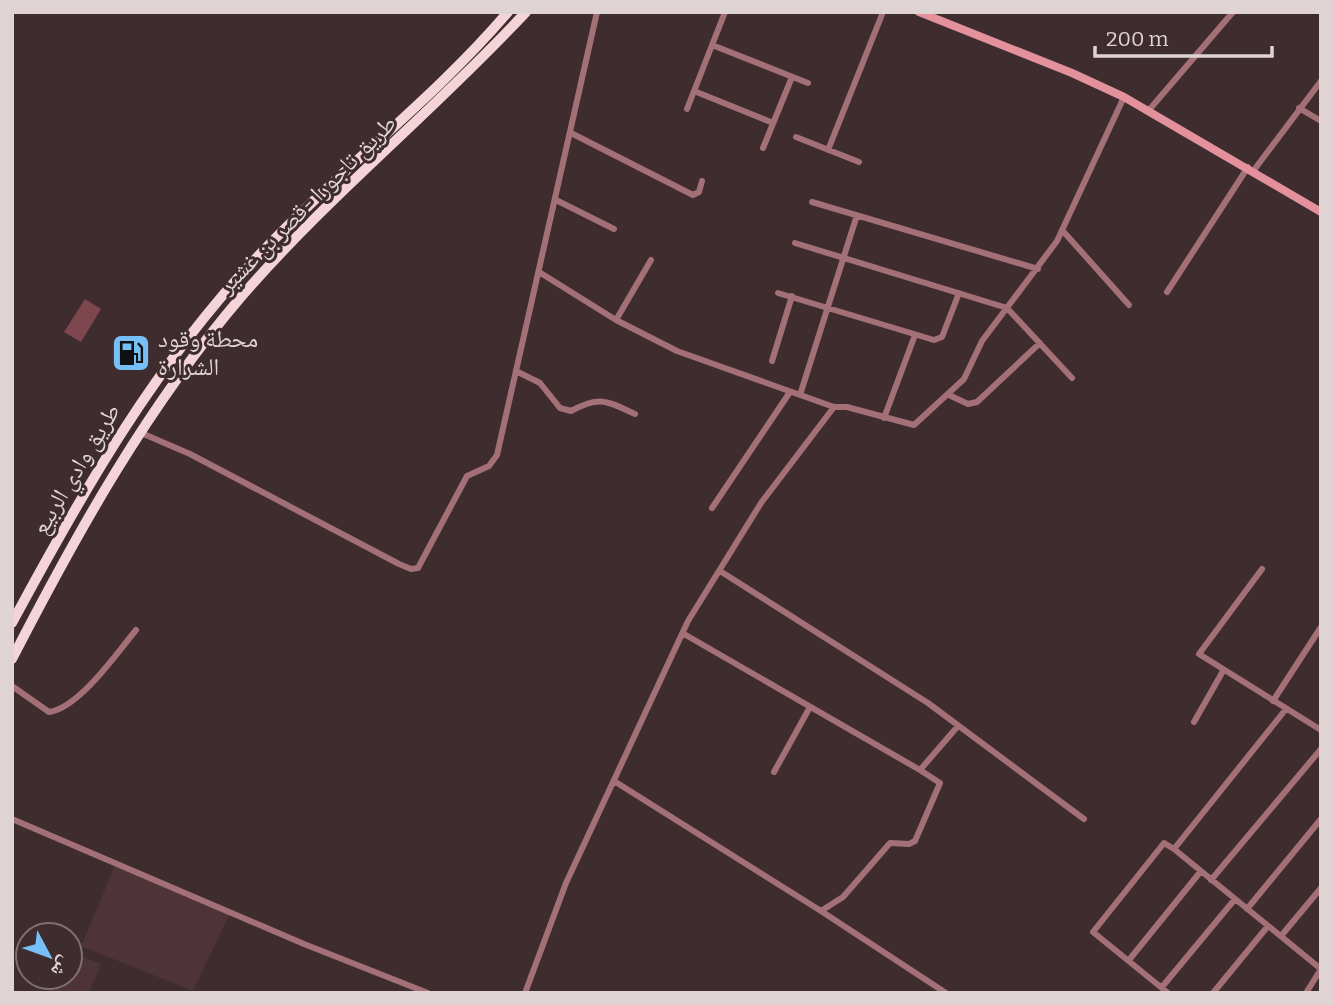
<svg xmlns="http://www.w3.org/2000/svg" width="1333" height="1005" font-family="Bitter,'Noto Naskh Arabic',serif">
<style>
.built{fill:#4e3438}
.green{fill:#7e464f}
.lines{fill:none;stroke-linecap:round;stroke-linejoin:round}
.minor{stroke:#a47077;stroke-width:6}
.secondary{stroke:#e4919e;stroke-width:8}
.trunk{stroke:#f4d4d8;stroke-width:10}
.labels{text-anchor:middle;dominant-baseline:central;stroke-width:6;stroke-linejoin:round;paint-order:stroke}
.street-label{font-size:24px;fill:#dfd3d4;stroke:#3f2c2f}
.poi-label{font-size:24px;fill:#dfd3d4;stroke:#3f2c2f;text-anchor:start}
</style>
<rect width="100%" height="100%" fill="#3f2c2f"/>
<path class="built" d="M115 866 230 913 193 991 81 946Z
M70 952 101 964 89 993H48L54 977H70Z"/>
<path class="green" d="M85 299 101 309 81 342 64 332Z"/>
<g class="lines">
<path class="minor" d="M712 45 808 83
M694 91 773 123
M1299 108 1321 121
M687 109 725 12
M1149 110 1233 12
M571 133 693 195 699 192 702 181
M796 137 859 162
M763 148 792 77
M828 150 883 12
M1254 170 1321 81
M556 200 614 229
M812 202 1038 269
M1062 230 1129 305
M795 243 1007 308 1072 378
M539 272 616 320 677 351 834 407H847L914 425 964 379 982 341 1057 241 1124 97
M1167 292 1248 167
M778 293 934 340 942 337 959 293
M616 320 651 260
M772 361 792 296
M516 371 540 383 560 408 571 411C600 395 607 401 635 414
M800 395 857 215
M949 395 968 404 977 402 1040 343
M884 418 915 335
M139 432 190 454 399 564 411 569 418 568 467 476 489 466 497 455 597 12
M712 508 790 392
M1262 569 1199 654 1321 730
M720 571 928 703 1084 819
M684 634 920 770 958 726
M12 686 49 712C79 708 117 653 136 630
M1273 701 1321 627
M1286 709 1174 849 1321 969 1306 993
M1194 722 1223 671
M920 770 940 783 915 841 909 844 890 843 843 897 821 911 946 993
M774 772 810 707
M614 781 821 911
M12 819 304 944 428 993
M1211 880 1321 749
M1247 909 1321 819
M1281 936 1321 888
M1129 960 1201 871
M1162 987 1235 899
M525 993 566 883 688 621 761 503 834 407
M1168 993 1093 932 1164 843 1174 849
M1213 993 1268 926"/>
<path class="secondary" d="M919 12 1072 73 1124 97 1321 212"/>
<path class="trunk" d="M12 623C83 491 157 361 262 252 341 168 433 100 508 12
M12 659C78 531 147 407 241 297 329 195 434 111 526 12"/>
</g>
<defs>
<g id="fuel-square" transform="scale(2.0125)"><rect x="-9" y="-9" width="18" height="18" rx="4" fill="#76c0f7" stroke="#3f2c2f"/><path d="M-5.5-6h7V0h2V4h1.3V-2.5L3-4.5l.8-.8L6-3V5H2.5V1h-1V6h-7ZM-4.2-4.7v3.2H.2V-4.7Z" fill="#111"/></g>
</defs>
<g fill-rule="evenodd">
<use href="#fuel-square" x="131" y="353"/>
</g>
<g class="labels">
<g class="street-label">
<text transform="translate(307 204) rotate(-45)">طريق تاجورا -قصر بن غشير</text>
<text transform="translate(76 469) rotate(-59)">طريق وادي الربيع</text>
</g>
<g class="poi-label">
<text x="158" y="339">محطة وقود<tspan x="158" dy="28">الشرارة</tspan></text>
</g>
</g>
<rect width="1333" height="1005" fill="none" stroke="#dfd3d4" stroke-width="28"/>
<g transform="translate(49 956) rotate(131)"><circle r="33" fill="#3f2c2f" stroke="#7f6f71" stroke-width="2"/>
<path d="M0-5L12 26L0 18L-12 26Z" fill="#76c0f7"/>
<text y="-10" font-size="19" font-weight="bold" text-anchor="middle" fill="#dfd3d4">ش</text>
</g>
<path d="M1095 46v10h177v-10" fill="none" stroke="#dfd3d4" stroke-width="3.5"/>
<text x="1106" y="46" font-size="21" fill="#dfd3d4" stroke="#3f2c2f" stroke-width="5" paint-order="stroke">200 m</text>
</svg>
